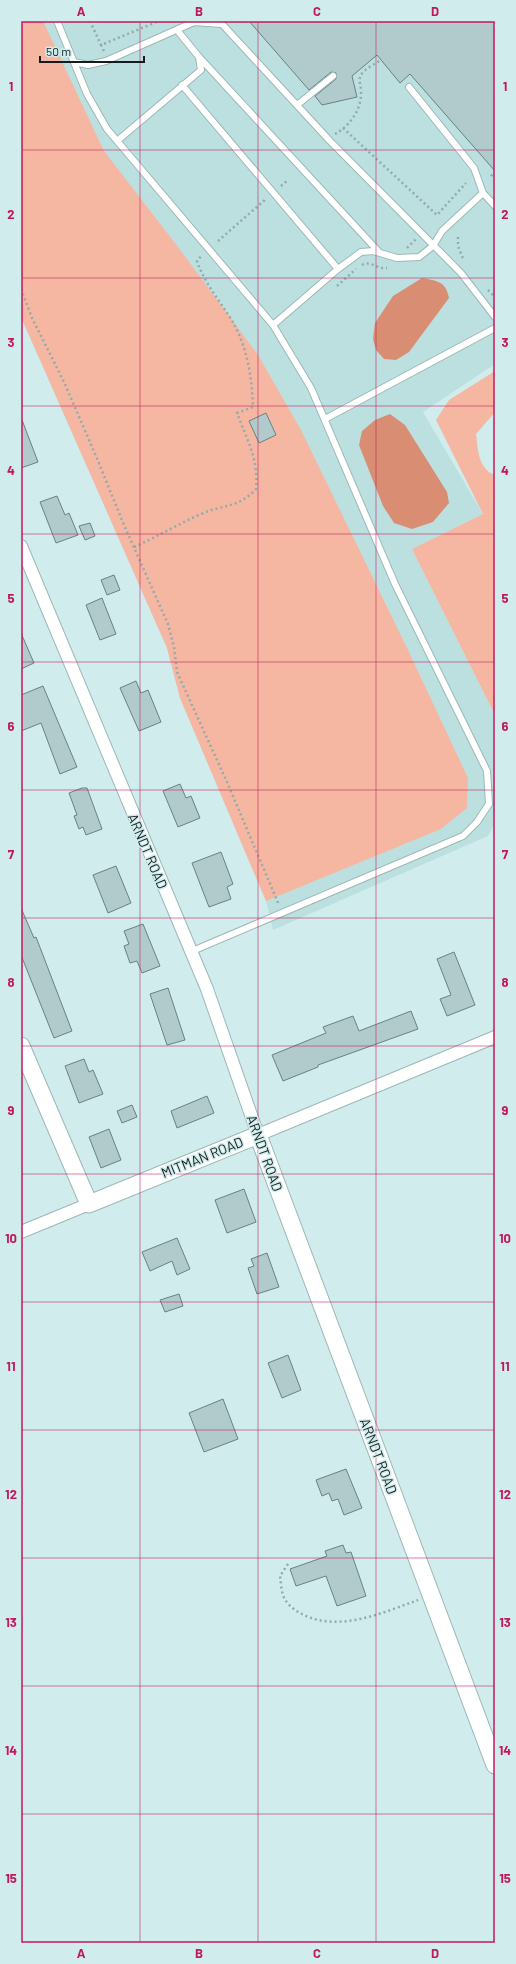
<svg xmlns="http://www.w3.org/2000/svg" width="516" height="1964" font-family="Barlow,sans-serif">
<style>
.built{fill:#bce0e0}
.green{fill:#f5b7a2}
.water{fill:#d98e74}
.building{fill:#b1cbcc;stroke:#688182}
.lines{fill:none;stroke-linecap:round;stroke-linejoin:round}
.lane-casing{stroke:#9db7b7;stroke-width:8}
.street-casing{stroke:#9db7b7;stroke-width:14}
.secondary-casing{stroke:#9db7b7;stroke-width:19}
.path{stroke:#94a9aa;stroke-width:2.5;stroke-dasharray:2 3;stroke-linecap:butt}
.lane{stroke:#fff;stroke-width:6}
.street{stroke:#fff;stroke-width:12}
.secondary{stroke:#fff;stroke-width:17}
.grid{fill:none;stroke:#c2185b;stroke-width:1;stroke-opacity:0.55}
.labels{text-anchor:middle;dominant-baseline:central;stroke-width:3;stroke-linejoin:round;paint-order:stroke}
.street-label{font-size:14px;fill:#131d1d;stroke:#d1eced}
.neatline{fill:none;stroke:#c2185b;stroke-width:1.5}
.grid-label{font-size:13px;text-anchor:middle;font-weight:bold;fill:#c2185b}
</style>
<rect width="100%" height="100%" fill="#d1eced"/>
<path class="built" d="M21 21H495V364L423 412 483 514 413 549 495 715V823L488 836 273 930 266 901 180 698 167 648 21 317Z"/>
<path class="green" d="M21 21H43L104 151 178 247 258 355 301 430 408 650 468 778 467 808 441 829 266 901 180 698 167 648 21 317Z
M495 371V412L476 434C478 449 478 469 495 475V715L412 549 483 514 436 420 449 400Z"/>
<path class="water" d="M422 278C437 281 446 281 449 298L409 352 396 360 384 359 376 350 373 339 375 323 393 296Z
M390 414 405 425 447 492 449 503 433 522 412 529 394 523 383 506 359 445 362 431 375 420Z"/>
<path class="building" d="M249 21H495V171L410 74 400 83 377 55 352 76 357 97 322 105 315 96 336 79V73L331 72 309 90Z
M266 413 276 435 259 443 249 421Z
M22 420 38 462 21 468V421Z
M57 496 65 515 69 513 78 535 56 543 40 502Z
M90 523 95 536 85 540 79 526Z
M114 575 120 590 107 595 101 580Z
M102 598 116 634 100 640 86 605Z
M21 633 34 663 21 669Z
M136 681 141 693 148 690 161 722 139 731 120 688Z
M43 686 77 767 60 774 41 723 21 731V695Z
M180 784 186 798 191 796 200 818 178 827 163 791Z
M82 788H87L102 829 86 835 83 827 79 829 74 816 77 815 69 793Z
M221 852 233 884 227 887 231 899 209 907 192 863Z
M116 866 131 903 108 913 93 875Z
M21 908 34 938 36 937 72 1031 54 1038 21 955Z
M143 924 160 966 142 973 137 961 130 963 124 946 129 944 124 931Z
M454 952 475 1005 447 1016 440 999 451 995 437 959Z
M168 988 185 1040 167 1045 150 994Z
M411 1011 418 1029 318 1065V1067L283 1081 272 1055 326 1033 323 1027 353 1016 359 1031Z
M84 1059 89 1072 93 1070 103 1094 79 1103 65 1066Z
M207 1096 214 1113 177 1128 171 1111Z
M132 1105 137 1117 122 1123 117 1111Z
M109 1129 121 1160 101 1168 89 1137Z
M244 1189 256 1222 227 1233 215 1200Z
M177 1238 190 1269 177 1275 172 1261 150 1271 142 1252Z
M267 1253 279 1287 257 1294 248 1268 254 1266 251 1259Z
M179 1294 183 1306 165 1312 160 1300Z
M288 1355 301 1390 282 1398 268 1363Z
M223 1399 238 1439 204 1452 189 1413Z
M346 1469 362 1508 344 1515 338 1499 332 1501 329 1493 322 1496 316 1480Z
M343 1545 346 1553 351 1552 366 1596 337 1606 326 1576 296 1586 290 1569 327 1556 325 1551Z"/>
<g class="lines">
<g class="lane-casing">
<path id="lane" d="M57 21 87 94 107 129 273 325 311 388 395 584 487 771 489 804 477 822 463 836 190 952
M199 57 378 251
M74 62 88 65 106 61 194 22 222 24 330 141 461 273 495 317
M182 85 338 269
M409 87 474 168 483 193
M297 105 333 76
M117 141 201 70 199 57 177 30
M273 325 338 269 361 252 373 251 397 258 419 257 433 246 442 231 483 193 495 206
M325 419 495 328"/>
</g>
<g class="street-casing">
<path id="street" d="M21 546 207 989 258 1135 495 1037
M21 1232 89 1204"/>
</g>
<g class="secondary-casing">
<path id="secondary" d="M21 1046 89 1204 258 1135 495 1765"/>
</g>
<path class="path" d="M90 21 101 45
M104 51 101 45 159 21
M343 128 437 215 466 183
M335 134C350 126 362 109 361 91 361 85 358 81 361 75 364 69 375 64 381 60
M491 176 495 172
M281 186 288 180
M458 237V246L464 261
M218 241 266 199
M407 248 416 239
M362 265C371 260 378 270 387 268
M337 286 356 269
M21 289 32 318 64 382 96 456 124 525 168 624 174 647 177 672 227 782 279 905
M488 290 495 297
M134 547C157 537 178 524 201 514 223 504 237 509 256 489 259 460 247 440 237 413L253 407C252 377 247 345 231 319 219 300 204 282 197 261L202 255
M288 1564 280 1576C281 1582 281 1589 283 1595 286 1604 294 1610 302 1614 338 1633 382 1613 418 1600"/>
<use href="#lane" class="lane"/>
<use href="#street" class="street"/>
<use href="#secondary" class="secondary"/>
</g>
<path class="grid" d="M140 21V1943M258 21V1943M376 21V1943M21 150H495M21 278H495M21 406H495M21 534H495M21 662H495M21 790H495M21 918H495M21 1046H495M21 1174H495M21 1302H495M21 1430H495M21 1558H495M21 1686H495M21 1814H495"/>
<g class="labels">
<g class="street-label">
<text transform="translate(148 851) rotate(67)">ARNDT ROAD</text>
<text transform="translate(265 1153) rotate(70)">ARNDT ROAD</text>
<text transform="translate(202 1157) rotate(-22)">MITMAN ROAD</text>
<text transform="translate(379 1456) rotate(69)">ARNDT ROAD</text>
</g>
</g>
<rect width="516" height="1964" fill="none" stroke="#d1eced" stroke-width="44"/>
<path d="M40 56v6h104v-6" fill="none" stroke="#131d1d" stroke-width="2"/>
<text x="46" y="56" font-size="12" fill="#131d1d" stroke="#d1eced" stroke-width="3" paint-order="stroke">50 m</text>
<rect x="22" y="22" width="472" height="1920" class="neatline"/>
<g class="grid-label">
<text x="81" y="16">A</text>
<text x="199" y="16">B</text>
<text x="317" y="16">C</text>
<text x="435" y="16">D</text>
<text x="11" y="91">1</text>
<text x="505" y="91">1</text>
<text x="11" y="219">2</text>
<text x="505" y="219">2</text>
<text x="11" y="347">3</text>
<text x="505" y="347">3</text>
<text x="11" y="475">4</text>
<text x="505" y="475">4</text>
<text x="11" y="603">5</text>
<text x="505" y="603">5</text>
<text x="11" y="731">6</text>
<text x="505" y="731">6</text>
<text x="11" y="859">7</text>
<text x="505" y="859">7</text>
<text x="11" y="987">8</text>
<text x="505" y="987">8</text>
<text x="11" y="1115">9</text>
<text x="505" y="1115">9</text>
<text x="11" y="1243">10</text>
<text x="505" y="1243">10</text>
<text x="11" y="1371">11</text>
<text x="505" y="1371">11</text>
<text x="11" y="1499">12</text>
<text x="505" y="1499">12</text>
<text x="11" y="1627">13</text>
<text x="505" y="1627">13</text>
<text x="11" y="1755">14</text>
<text x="505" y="1755">14</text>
<text x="11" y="1883">15</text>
<text x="505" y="1883">15</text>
<text x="81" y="1958">A</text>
<text x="199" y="1958">B</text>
<text x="317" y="1958">C</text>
<text x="435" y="1958">D</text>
</g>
</svg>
